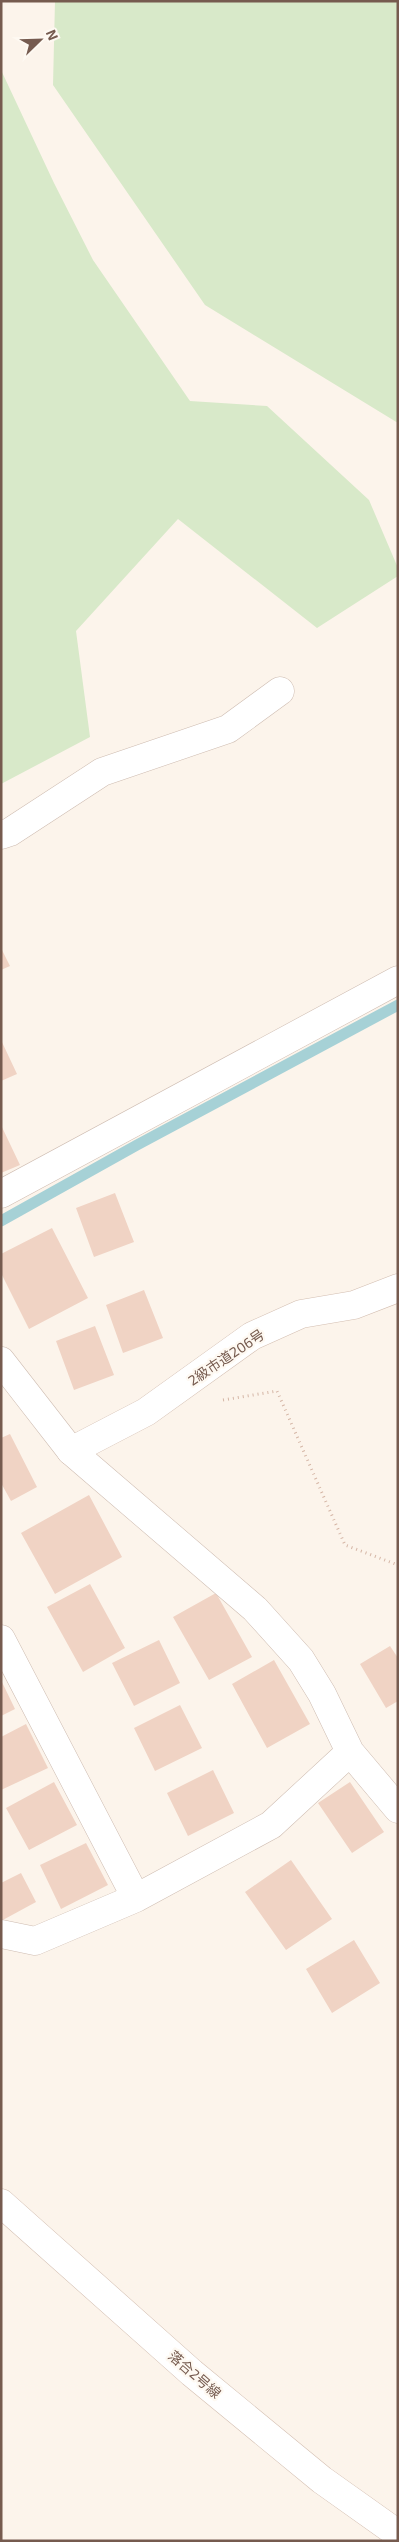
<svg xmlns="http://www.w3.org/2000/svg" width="399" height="2542" font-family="'Exo 2','Noto Sans JP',sans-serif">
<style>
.green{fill:#d8e9c9}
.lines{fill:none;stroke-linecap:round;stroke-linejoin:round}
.stream{stroke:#a6d1d6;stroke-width:11}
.building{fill:#f0d3c4}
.street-casing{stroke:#cebcb1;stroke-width:29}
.secondary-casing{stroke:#d3beb1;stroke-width:29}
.path{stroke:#d5b6a6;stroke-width:3;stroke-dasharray:1 4;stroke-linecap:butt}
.street{stroke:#fff;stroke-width:28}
.secondary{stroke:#fff;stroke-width:28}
.labels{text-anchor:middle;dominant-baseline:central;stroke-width:4.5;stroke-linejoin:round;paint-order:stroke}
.street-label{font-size:14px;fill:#765b4f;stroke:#fef9f2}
</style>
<rect width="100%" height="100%" fill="#fcf4eb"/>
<path class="green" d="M55 1H398V423L205 305 53 85Z
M1 70 54 183 93 260 190 401 267 406 369 500 398 568V576L317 628 178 519 76 631 90 737 1 784Z"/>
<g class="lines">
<path class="stream" d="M1 1221 137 1145 398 1005"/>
</g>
<path class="building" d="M1 948 10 966 1 970Z
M1 1040 17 1074 1 1081Z
M1 1125 20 1165 1 1173Z
M115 1193 134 1242 94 1257 76 1208Z
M52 1228 88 1298 29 1329 1 1273V1254Z
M144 1290 163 1338 123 1353 106 1305Z
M95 1326 114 1375 74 1390 56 1341Z
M10 1434 37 1487 11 1501 1 1483V1438Z
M89 1495 122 1557 55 1594 21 1533Z
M90 1584 125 1648 83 1672 47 1607Z
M216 1593 252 1657 209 1680 173 1617Z
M159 1640 180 1683 134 1706 112 1663Z
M390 1646 398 1658V1701L386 1708 360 1664Z
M274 1660 310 1724 267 1748 232 1684Z
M1 1680 15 1709 1 1716Z
M180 1705 202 1748 155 1771 134 1728Z
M26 1724 48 1768 1 1790V1737Z
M213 1770 234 1813 188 1836 167 1793Z
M54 1782 77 1825 29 1850 6 1808Z
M350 1782 384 1832 352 1853 318 1803Z
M86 1843 108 1885 61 1909 40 1865Z
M291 1860 332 1919 286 1950 245 1892Z
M21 1873 36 1902 1 1921V1883Z
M354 1940 380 1983 332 2013 306 1969Z"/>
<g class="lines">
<g class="street-casing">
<path id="street" d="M1 835 10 832 102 772 228 729 280 691
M1 1194 398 980
M1 1361 71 1451 255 1609 301 1660 322 1694 350 1752 398 1809
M1 1639 136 1898
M1 1934 35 1941 136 1898 271 1825 350 1752"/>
</g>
<g class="secondary-casing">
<path id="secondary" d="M71 1451 146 1412 252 1336 301 1314 354 1305 398 1288
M1 2203 192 2373 322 2480 398 2534"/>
</g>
<path class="path" d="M223 1400 277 1391 345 1545 398 1565"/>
<use href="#street" class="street"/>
<use href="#secondary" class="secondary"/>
</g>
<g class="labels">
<g class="street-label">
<text transform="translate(226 1357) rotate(-34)">2級市道206号</text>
<text transform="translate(195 2374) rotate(41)">落合2号線</text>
</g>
</g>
<rect width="399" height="2542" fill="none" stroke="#765b4f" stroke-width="5"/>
<g transform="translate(40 40) rotate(67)" stroke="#fef9f2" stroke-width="4" paint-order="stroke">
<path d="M0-4L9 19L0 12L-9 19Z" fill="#765b4f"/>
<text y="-8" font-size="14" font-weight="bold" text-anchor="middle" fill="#765b4f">N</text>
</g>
</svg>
